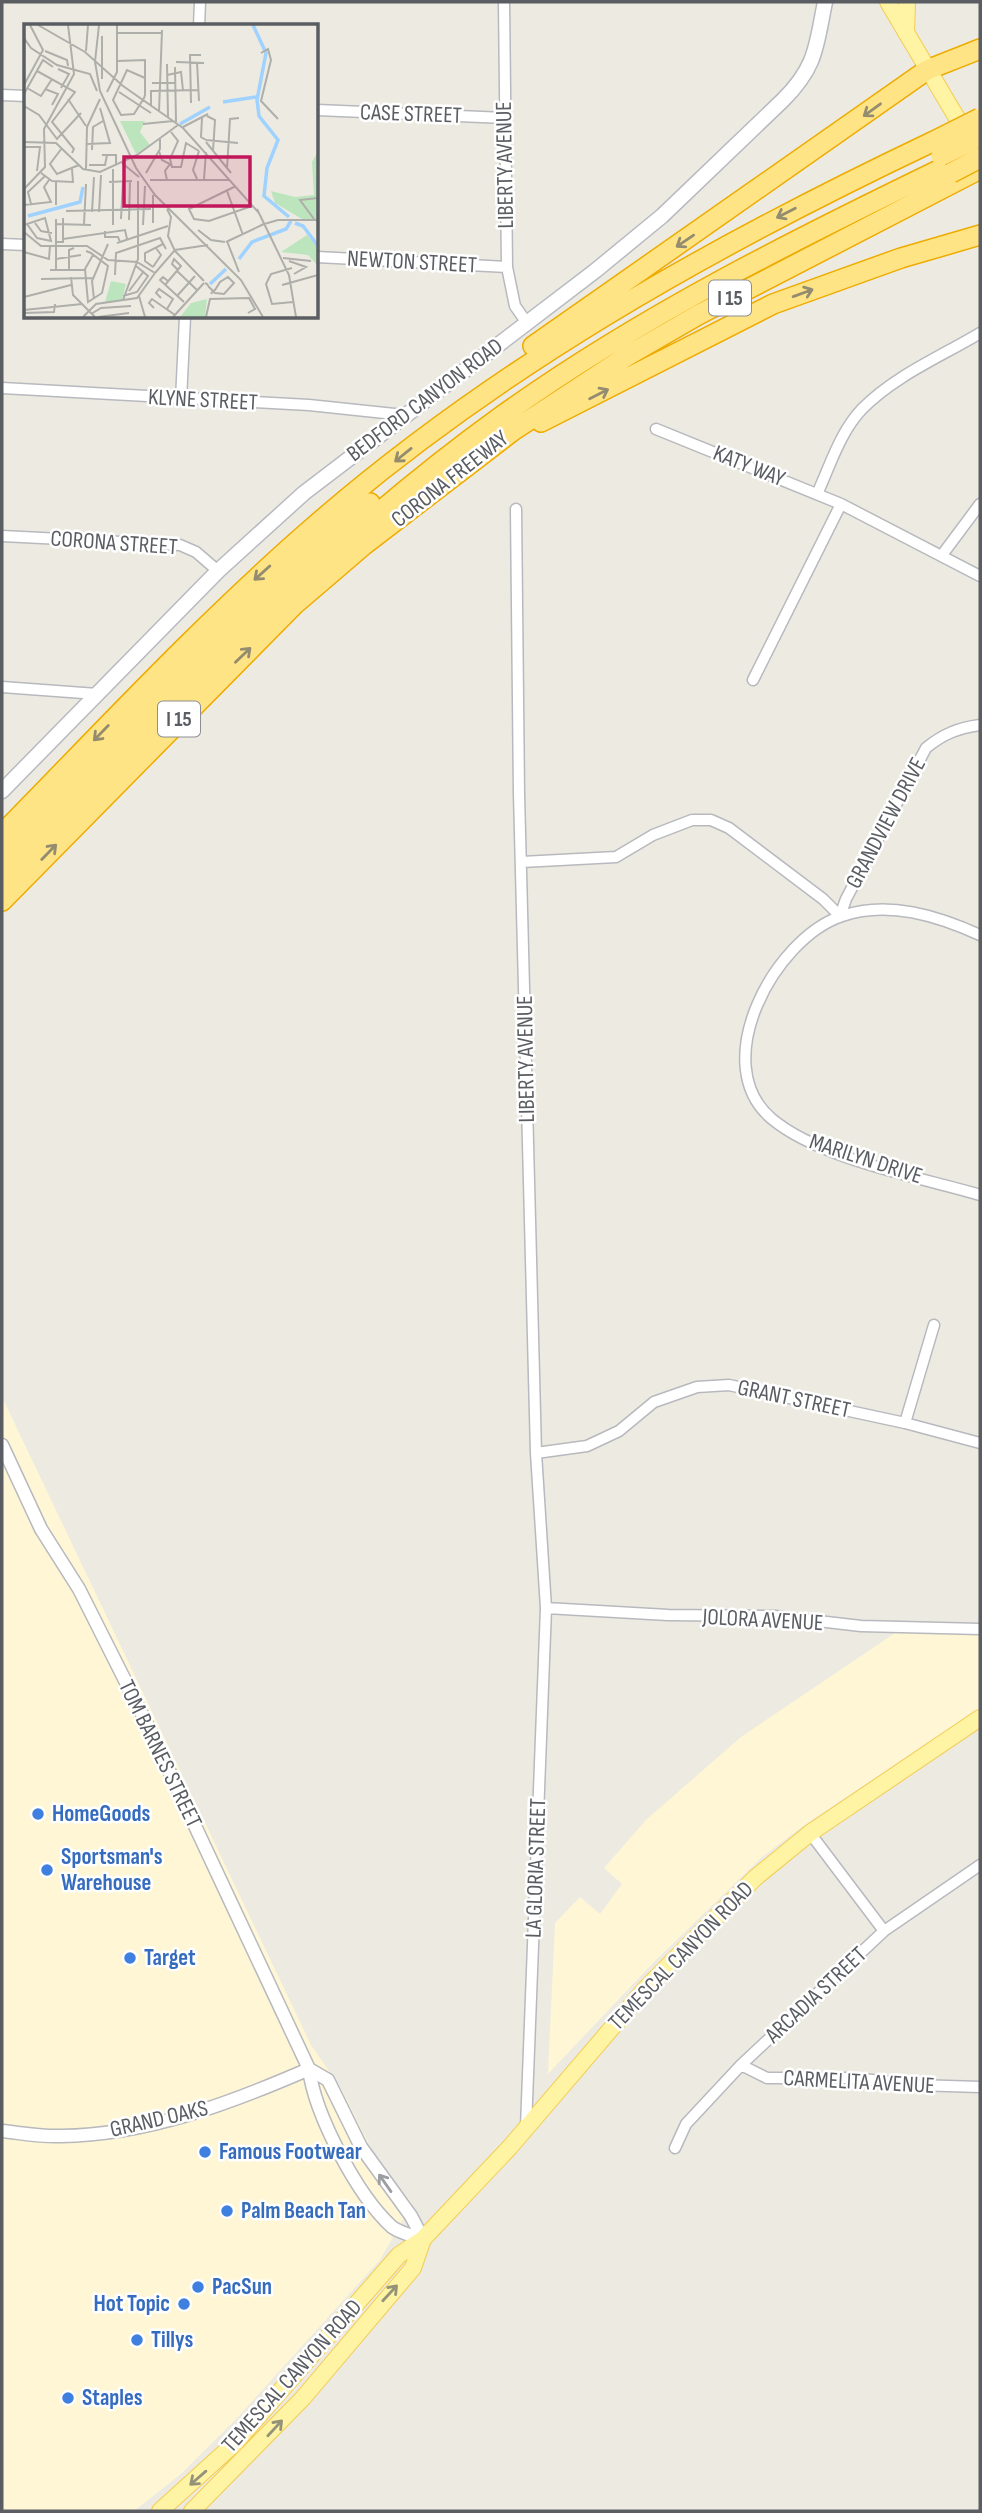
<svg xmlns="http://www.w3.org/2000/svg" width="982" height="2513" font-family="'Sofia Sans Condensed',sans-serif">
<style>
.commercial{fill:#fef6d5}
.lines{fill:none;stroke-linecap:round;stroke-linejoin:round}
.minor-casing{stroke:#b7b9be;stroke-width:13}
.tertiary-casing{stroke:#b7b9be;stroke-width:15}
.secondary-casing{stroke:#b7bac0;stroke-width:17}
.primary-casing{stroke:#f3cc53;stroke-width:18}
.motorway-casing{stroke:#eeab00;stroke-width:22}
.minor{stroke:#fff;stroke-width:10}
.tertiary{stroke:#fff;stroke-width:12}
.secondary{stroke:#fff;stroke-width:14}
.primary{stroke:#fff3a4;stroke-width:16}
.motorway{stroke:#ffe486;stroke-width:19}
.motorway-bridge-casing{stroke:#eeab00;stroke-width:22;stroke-linecap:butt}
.motorway-bridge{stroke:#ffe486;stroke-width:19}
.oneway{stroke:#948c6f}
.oneway2{stroke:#9c9ea1}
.oneway3{stroke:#949279}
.shop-dot{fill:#3f7fe0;stroke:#fff;stroke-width:2.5}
.labels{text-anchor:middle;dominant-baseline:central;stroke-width:5;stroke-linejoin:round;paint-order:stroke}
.shield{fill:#fff;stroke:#8c8e91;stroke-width:2}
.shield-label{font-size:21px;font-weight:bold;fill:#5a5d62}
.street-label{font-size:23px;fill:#5a5d62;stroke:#fff}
.shop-label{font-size:23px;font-weight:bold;fill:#366cbe;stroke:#fff;text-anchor:start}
.inset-river{fill:none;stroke:#9fd2ff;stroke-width:3.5}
.inset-road{fill:none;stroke:#aeaeaa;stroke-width:2}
.view{fill:#c2185b;fill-opacity:0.15;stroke:#c2185b;stroke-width:3.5}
.inset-edge{fill:none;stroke:#5a5d62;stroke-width:3.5}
</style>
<rect width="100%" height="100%" fill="#edebe1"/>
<path class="commercial" d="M2 1397 311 2045 342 2090 377 2160 412 2203 380 2260 238 2417 181 2474 134 2511H2Z
M898 1631 980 1634V1708L806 1824 762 1857 654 1962 548 2074 555 1923 580 1897 600 1914 622 1884 604 1868 646 1820 741 1737Z"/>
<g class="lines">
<g class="minor-casing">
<path id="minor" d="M504 2 507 267 515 306 527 323
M199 26 200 2
M2 95 26 96
M317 110 505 118
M2 244 26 245
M317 257 507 267
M2 388 309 405 404 415
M181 400 185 317
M656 429 841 504 980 576
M817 494C830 466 840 432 862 409 894 376 942 356 980 333
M516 509 519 794 536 1453 546 1608 526 2127
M2 536 180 545 196 552 218 571
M942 555 980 504
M753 680 841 504
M2 687 97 694
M522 862 616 857 653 835 692 820H711L729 828 823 899 840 916 846 899 926 748C943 734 958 728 980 725
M980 935C938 916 888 900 842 916 775 938 706 1064 772 1119 820 1159 919 1177 980 1195
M905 1423 934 1325
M536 1453 587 1446 619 1431 654 1402 697 1387 729 1385 905 1423 980 1443
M546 1608 668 1615 775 1616 861 1626 980 1629
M810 1833 884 1931
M741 2065 767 2078H854L916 2085 980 2087
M675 2148 686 2124 741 2065 884 1931 980 1865"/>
</g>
<g class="tertiary-casing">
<path id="tertiary" d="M2 1445 41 1529 79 1589 150 1730 309 2069C315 2115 357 2195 392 2227 400 2233 413 2236 423 2239
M309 2069 328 2080 361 2147 411 2216 423 2239
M2 2131C21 2133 41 2137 61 2136 147 2135 231 2103 309 2069"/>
</g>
<g class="secondary-casing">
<path id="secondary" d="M2 791 218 571 304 493 595 271 662 216 783 100C817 66 816 46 825 2"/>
</g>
<g class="primary-casing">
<path id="primary" d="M888 2 967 135
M906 33 907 2
M160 2511 235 2443 399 2255 423 2239 440 2221 510 2147 646 1988 755 1878 810 1833 980 1718
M192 2511 303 2398 413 2268 423 2239"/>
</g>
<g class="motorway-casing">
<path id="motorway" d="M533 346 927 70 980 49
M541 422 773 304 901 258 980 235
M2 834C103 731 202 624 311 529 496 367 711 247 932 142
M2 858 252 604 370 503
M2 879C161 715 317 549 503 415 641 316 794 240 947 166
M2 901 294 605 364 545 514 430 627 356 698 315 980 169"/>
</g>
<use href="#minor" class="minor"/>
<use href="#tertiary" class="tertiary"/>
<use href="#secondary" class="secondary"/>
<use href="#primary" class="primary"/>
<use href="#motorway" class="motorway"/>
<g class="motorway-bridge-casing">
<path id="motorway-bridge" d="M932 142 980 118
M941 156 980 137
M951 173 980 158"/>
</g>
<use href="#motorway-bridge" class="motorway-bridge"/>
</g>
<defs><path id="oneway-shaft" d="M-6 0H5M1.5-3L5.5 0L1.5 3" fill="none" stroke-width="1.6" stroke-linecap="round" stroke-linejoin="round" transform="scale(1.75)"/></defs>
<g class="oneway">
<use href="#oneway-shaft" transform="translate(872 110) rotate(144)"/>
<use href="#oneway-shaft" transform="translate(786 213) rotate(153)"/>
<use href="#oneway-shaft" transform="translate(685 241) rotate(146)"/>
<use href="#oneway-shaft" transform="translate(803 293) rotate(-20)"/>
<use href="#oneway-shaft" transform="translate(599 394) rotate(-27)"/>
<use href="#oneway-shaft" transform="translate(403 455) rotate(141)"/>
<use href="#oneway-shaft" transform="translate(262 573) rotate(138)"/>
<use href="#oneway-shaft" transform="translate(243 655) rotate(-44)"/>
<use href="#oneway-shaft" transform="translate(101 733) rotate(134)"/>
<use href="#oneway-shaft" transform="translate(49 852) rotate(-46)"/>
</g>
<use class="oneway2" href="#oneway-shaft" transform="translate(385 2183) rotate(-125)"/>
<g class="oneway3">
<use href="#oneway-shaft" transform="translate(390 2293) rotate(-47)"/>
<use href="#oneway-shaft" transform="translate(275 2428) rotate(-47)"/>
<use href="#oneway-shaft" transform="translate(198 2478) rotate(139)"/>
</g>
<g class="shop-dot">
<circle cx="38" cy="1814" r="7"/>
<circle cx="47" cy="1870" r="7"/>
<circle cx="130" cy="1958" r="7"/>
<circle cx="205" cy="2152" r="7"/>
<circle cx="227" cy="2211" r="7"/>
<circle cx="198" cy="2287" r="7"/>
<circle cx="184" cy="2304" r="7"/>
<circle cx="137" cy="2340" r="7"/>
<circle cx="68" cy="2398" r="7"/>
</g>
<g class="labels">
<g class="shield">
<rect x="709" y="280.5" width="42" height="35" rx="5"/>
<rect x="158" y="701.5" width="42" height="35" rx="5"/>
</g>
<g class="shield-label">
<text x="730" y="298">I 15</text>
<text x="179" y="719">I 15</text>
</g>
<g class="street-label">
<text transform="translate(411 114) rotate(2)">CASE STREET</text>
<text transform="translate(505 165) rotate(-91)">LIBERTY AVENUE</text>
<text transform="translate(412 262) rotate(3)">NEWTON STREET</text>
<text transform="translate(203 400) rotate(3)">KLYNE STREET</text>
<text transform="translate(425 400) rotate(-37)">BEDFORD CANYON ROAD</text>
<text transform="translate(749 466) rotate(22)">KATY WAY</text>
<text transform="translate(450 479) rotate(-38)">CORONA FREEWAY</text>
<text transform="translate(114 543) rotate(4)">CORONA STREET</text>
<text transform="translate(886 823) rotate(-62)">GRANDVIEW DRIVE</text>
<text transform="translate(526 1059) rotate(-91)">LIBERTY AVENUE</text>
<text transform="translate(866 1159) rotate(18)">MARILYN DRIVE</text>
<text transform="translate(794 1399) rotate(12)">GRANT STREET</text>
<text transform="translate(763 1620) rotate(3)">JOLORA AVENUE</text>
<text transform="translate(160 1754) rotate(64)">TOM BARNES STREET</text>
<text transform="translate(536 1868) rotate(-88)">LA GLORIA STREET</text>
<text transform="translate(681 1956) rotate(-46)">TEMESCAL CANYON ROAD</text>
<text transform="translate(816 1995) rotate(-43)">ARCADIA STREET</text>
<text transform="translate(859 2082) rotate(3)">CARMELITA AVENUE</text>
<text transform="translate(159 2119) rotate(-13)">GRAND OAKS</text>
<text transform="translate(292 2376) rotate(-48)">TEMESCAL CANYON ROAD</text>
</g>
<g class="shop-label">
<text x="52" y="1814">HomeGoods</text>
<text x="61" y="1857">Sportsman's<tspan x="61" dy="26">Warehouse</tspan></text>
<text x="144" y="1958">Target</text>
<text x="219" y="2152">Famous Footwear</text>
<text x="241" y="2211">Palm Beach Tan</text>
<text x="212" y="2287">PacSun</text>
<text x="170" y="2304" text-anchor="end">Hot Topic</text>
<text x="151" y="2340">Tillys</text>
<text x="82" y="2398">Staples</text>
</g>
</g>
<g transform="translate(24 24)">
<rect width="294" height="294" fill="#edebe1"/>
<path d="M96 97H121L116 108 126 121 112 130ZM294 127V195H278L251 179 247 167 271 173 290 171 288 138ZM283 211 294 224V242L284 231 257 228ZM87 257 102 260 98 276 81 278ZM183 275 181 293H156L167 279Z" fill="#bce5be"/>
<path class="inset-river" d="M229 1 242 29 233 76 235 92 254 116 243 144 240 172 265 193M199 78 232 73M156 100 186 83M4 192 56 178 59 163M271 199 279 202 294 222M215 235 228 218 262 205 267 197M186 260 202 245"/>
<path class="inset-road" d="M14 1 61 28 99 62 159 104 235 189M75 1 71 38 76 67 112 144 131 171 217 256 239 293M94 9H137M0 14 7 24 33 41 66 50 73 67M21 27 43 36 44 42M62 27 64 1M237 29 244 25 247 36 237 77 254 95M93 37 121 36V71L120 74 110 90 97 91 89 76 103 46 121 54M152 38 180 39M173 38 175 77M143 40 144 93M151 43 152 98M34 45 45 50 37 64M13 47 51 68 28 98 50 125 48 129M143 51 157 48 159 66M78 55V12M128 59H152M0 61 19 26 6 1M3 64 17 72 28 55M21 65 34 70 28 81M83 68 93 48V1M95 68 127 89M0 70 19 36 29 43M44 75 62 102M167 79 166 31H177M0 82 15 91 33 115 57 89M127 82V67L174 66M135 88 138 6M183 92 191 96 189 127M178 94 177 113 182 116M119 100 149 97M159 103 184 90M147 108 154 117 146 135 148 143H157L162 119 175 127M182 116 214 119M0 118 32 119 59 145 76 148 113 131 154 101M182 118 207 149M62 120 86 119 76 84M0 123H16L13 147M38 124 26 140 33 150 55 141M68 126 69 103 79 97M135 127 138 136 146 140 141 147 143 156M78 131H92V142M98 139 115 153M65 141H81L83 131M62 145 63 103 76 75M89 145V201M203 145 206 95 215 94M17 149 28 157 49 158 48 145M122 149 136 125V115M173 155 169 146 175 127M180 155 182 128M126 156H205M85 158 108 157M212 162 165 185 170 195 185 197 228 182M0 165 21 143 20 105 50 50 44 1M203 167 219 211M129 171V199M7 180 4 168 21 152M0 181 27 178 20 163 25 156M32 181V158M143 185 147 193 144 212 151 227M233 185 265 251 272 293M42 187 127 185M68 188 70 153M75 188 77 151M97 195 99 157M290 195 276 176 294 174M105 196 106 157M11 199 17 207 28 209M32 200 67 201M60 200 62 160M0 201 21 194 27 217 13 214 3 200M119 201 121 162M237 201 254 196H294M174 206 187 216 201 218M81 207V213H94L96 218M0 208 17 222H63L84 236 113 238 131 249M39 215 101 206 103 215M203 217 215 248M32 218H39V194M202 218 240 200M93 219 144 202M62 227 67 229 84 242 78 269 64 278 61 245 69 231M151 227 180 257M0 228 25 235 26 222M259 234 287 237M32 235 57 231M265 237 282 243 270 250M129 243 121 237V229L139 220M129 243 137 231 132 224M268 244 247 250 242 260 248 280 269 278M26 246H61M32 246V195M45 246V226L50 224M153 247 173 266M131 249 151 226 184 221M91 251 92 229 136 214 142 225M47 253 49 271 71 293M17 255 69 254M144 257 139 253 136 256 160 278M181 259 183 260 185 263 189 267V268L191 269 200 270 210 259 204 253 196 258 191 266 189 267 187 270M266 259 258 261 294 251M141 261 157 242 150 235 148 240 154 246M105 267 120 247M99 272 113 268 124 252 112 242M115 272 121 293M153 272 171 252M0 273 47 261M137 274 132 269 135 265 149 275 143 285M70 275 68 257 84 220M99 276 114 235V157M130 284 125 279 128 275 151 291M0 286 58 280M0 289 30 288 31 280M67 290 77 284 107 282M59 293 72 280 113 274 131 249M74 293 105 289M149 293 180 259M182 293 186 275 225 274 231 285 224 289"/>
<path class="view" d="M100 133H226V182H100Z"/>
<rect width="294" height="294" class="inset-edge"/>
</g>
<rect width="982" height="2513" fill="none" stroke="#5a5d62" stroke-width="7"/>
</svg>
